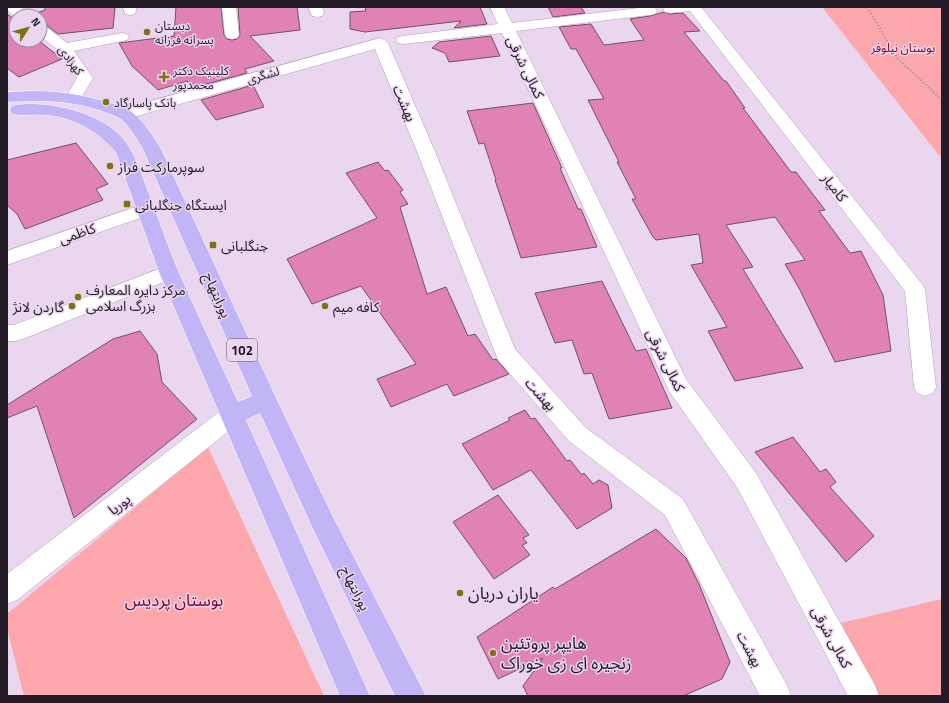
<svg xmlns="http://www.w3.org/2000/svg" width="949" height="703" font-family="'Titillium Web','Noto Sans Arabic',sans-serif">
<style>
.green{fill:#fca7ab}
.building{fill:#e082b5;stroke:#6e5461}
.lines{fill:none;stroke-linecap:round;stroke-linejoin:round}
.minor-casing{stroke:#b19fb6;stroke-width:1}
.major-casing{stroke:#fff;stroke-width:1}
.path{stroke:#a595a9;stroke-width:2;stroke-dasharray:1.5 2;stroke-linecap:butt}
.minor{fill:#fff;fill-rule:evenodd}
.major{fill:#c1b5f6;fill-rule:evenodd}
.poi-dot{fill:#7d7315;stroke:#ead6ef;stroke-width:1.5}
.labels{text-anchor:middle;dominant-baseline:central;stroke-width:3;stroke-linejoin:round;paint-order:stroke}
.far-poi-label{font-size:12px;fill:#231c26;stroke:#ead6ef;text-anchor:start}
.far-park-label{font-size:12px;fill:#8a0228;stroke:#ead6ef}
.far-street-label{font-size:12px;fill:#231c26;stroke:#ead6ef}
.shield{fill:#ead6ef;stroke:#5f5462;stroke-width:1}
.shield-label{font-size:13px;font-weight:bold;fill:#231c26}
.street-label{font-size:14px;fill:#231c26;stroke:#ead6ef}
.poi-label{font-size:14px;fill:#231c26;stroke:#ead6ef;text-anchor:start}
.near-poi-label{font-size:17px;fill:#231c26;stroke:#ead6ef;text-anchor:start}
.near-park-label{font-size:17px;fill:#8a0228;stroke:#ead6ef}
</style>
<rect width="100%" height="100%" fill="#ead6ef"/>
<path class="green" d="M822 7H942V159Z
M208 447 324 696H24L7 628V614Z
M942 599V696H879L841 623Z"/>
<path class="building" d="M45 7H115L113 28 58 34 46 25 40 24V16L31 15 45 10Z
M176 7H221L224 35 227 39 232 40 237 39 240 35 238 7H297L300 30 250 36 274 61 245 69 247 73 192 88 187 81 158 90 132 66 119 43 174 36Z
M365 7H480L487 24 454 28 461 21 365 32 350 29V12L366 11Z
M548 7H581L585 13 553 17Z
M664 12 670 14 683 13 700 31 684 32 724 81H726L745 108H743L791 172H796L825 210 819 211 850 253 861 251 883 295 891 351 835 362 800 290 785 264 805 260 775 217 726 225 753 267 743 269 803 368 735 381 708 331 727 327 691 265 703 263 699 234 656 240 653 237 632 199H636L617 162H619L588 100 604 99 576 49H571L559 27 591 24 604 45 644 40 630 19 650 16Z
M7 14 16 20V40H38L62 59 19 77 7 68Z
M491 36 500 56 449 62 445 53 432 48 439 42Z
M253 85 264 107 216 120 201 100Z
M533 103 562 168H560L578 209H581L597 247 521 258 495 180H496L484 143 479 144 467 111Z
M76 143 108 184 96 189 103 200 25 229 17 214 7 205V160Z
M378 162 385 171 388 170 403 190 400 192 408 204 400 207 427 294 446 287 468 336 475 334 493 360 496 359 509 374 454 396 447 384 391 407 377 379 416 364 361 286 312 304 287 259 377 218 346 173Z
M602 281 636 351 646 349 672 408 609 419 592 373 584 374 572 340 555 343 535 293Z
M140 331 157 354 162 382 197 419 74 518 37 406 7 418V405L113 339Z
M525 410 531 419 535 418 567 461 570 460 582 475 584 473 593 484 599 480 608 485 612 508 577 529 531 470 493 490 462 444 510 420 508 418Z
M793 437 820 472 826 469 836 482 830 487 874 536 846 562 755 452Z
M498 495 529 535 523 538 527 543 522 545 530 555 494 579 453 522Z
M656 529 686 558 699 584 730 662 722 679 683 696H528L523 686 543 658 498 679 477 637 553 587 555 589Z"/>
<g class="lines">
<g class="minor-casing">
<path id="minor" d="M7 7H21L30 16H16V17L7 10Z
M123 7H137L135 14 130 15 125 14Z
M222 7H236L239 35 237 38 232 39 227 38 225 35Z
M308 7H322L324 13 322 16 317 17 312 16Z
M490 7H504L512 23 647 7 655 8 657 11 655 14 650 15 516 31 686 379 756 473 875 685 879 696H848L738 489 669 391 502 33 403 44 398 43 396 40 398 37 403 36 498 24Z
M664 7H701L922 284 925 289 936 387 933 393 925 396 917 393 914 387 905 291 690 11 670 13 665 12 663 9Z
M40 25 45 26 67 43 122 33 127 34 129 37 127 40 122 41 74 51 93 78 80 100 74 102 68 100 66 97 77 78 59 51 40 36Z
M380 38 385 40 388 43 436 154 515 349 585 427 683 499 787 685 791 696H760L665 515 569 441 498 360 418 154 375 49 130 118 124 119 118 118 116 114 118 110Z
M147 203 154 205 156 209 154 213 7 265V251Z
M169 265 176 267 179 272 176 277 23 339 15 341H7V325H14Z
M231 406 239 409 243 416 239 423 17 600 7 604V574L223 409Z"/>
</g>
<g class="major-casing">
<path id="major" d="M33 91C60 91 85 95 110 103 118 105 126 107 133 113 144 122 152 135 160 147L277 400 332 515 426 696H395L314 531 260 413 246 420 370 696H340L159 272 116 152C97 131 76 118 46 115 35 114 23 116 12 114L10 110 12 106C41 99 93 111 115 131 134 147 140 171 149 194 159 220 168 247 179 273 198 316 218 359 238 402L252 396 142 147C136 138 130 127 122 120 115 115 107 113 99 110 69 100 39 100 7 102V92Z"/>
</g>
<path class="path" d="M867 7 898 59 942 100"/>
<use href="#minor" class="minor"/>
<use href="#major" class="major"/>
</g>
<g class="poi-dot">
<circle cx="147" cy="32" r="4"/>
<path d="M162 71h4v4h4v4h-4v4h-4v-4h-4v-4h4z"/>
<circle cx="106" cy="102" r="4"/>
<circle cx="110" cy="166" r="4"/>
<rect x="123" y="200" width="8" height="8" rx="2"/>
<rect x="209" y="241" width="8" height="8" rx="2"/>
<circle cx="78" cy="297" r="4"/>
<circle cx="72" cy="306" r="4"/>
<circle cx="325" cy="306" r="4"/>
<circle cx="460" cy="593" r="4"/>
<circle cx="493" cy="653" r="4"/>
</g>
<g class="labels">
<g class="far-poi-label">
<text x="155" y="25">دبستان<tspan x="155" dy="14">پسرانه فرزانه</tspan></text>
<text x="173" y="70">کلینیک دکتر<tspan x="173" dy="14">محمدپور</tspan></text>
<text x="114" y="102">بانک پاسارگاد</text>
</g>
<g class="far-park-label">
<text x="903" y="47">بوستان نیلوفر</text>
</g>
<g class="far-street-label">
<text transform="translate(71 60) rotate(53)">کهزادی</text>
<text transform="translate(263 75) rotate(-16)">لشگری</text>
</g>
<rect class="shield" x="227" y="339" width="30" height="22" rx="3"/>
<g class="shield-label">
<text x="242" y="350">102</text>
</g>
<g class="street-label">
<text transform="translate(526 67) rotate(64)">کمالی شرقی</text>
<text transform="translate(405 103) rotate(67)">بهشت</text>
<text transform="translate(835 187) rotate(52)">کامیار</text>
<text transform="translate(77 233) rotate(-19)">کاظمی</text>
<text transform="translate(218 295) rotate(66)">پورابتهاج</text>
<text transform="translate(666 360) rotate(63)">کمالی شرقی</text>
<text transform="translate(541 394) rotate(48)">بهشت</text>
<text transform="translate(119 504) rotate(-38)">پوریا</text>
<text transform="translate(356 588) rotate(63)">پورابتهاج</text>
<text transform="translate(832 637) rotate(61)">کمالی شرقی</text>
<text transform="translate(750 649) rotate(62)">بهشت</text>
</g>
<g class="poi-label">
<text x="118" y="166">سوپرمارکت فراز</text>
<text x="135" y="204">ایستگاه جنگلبانی</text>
<text x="221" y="245">جنگلبانی</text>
<text x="86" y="289">مرکز دایره المعارف<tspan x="86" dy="16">بزرگ اسلامی</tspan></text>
<text x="64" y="306" text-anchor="end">گاردن لانژ</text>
<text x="333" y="306">کافه میم</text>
</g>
<g class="near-poi-label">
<text x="468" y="593">یاران دریان</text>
<text x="501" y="643">هایپر پروتئین<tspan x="501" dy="20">زنجیره ای زی خوراک</tspan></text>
</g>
<g class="near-park-label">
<text x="174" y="600">بوستان پردیس</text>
</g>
</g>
<rect width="949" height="703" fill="none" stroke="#231c26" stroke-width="16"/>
<g transform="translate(28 28) rotate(53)"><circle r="19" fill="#ead6ef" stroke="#9a8c9f"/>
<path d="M0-3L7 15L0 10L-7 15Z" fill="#7d7315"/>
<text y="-6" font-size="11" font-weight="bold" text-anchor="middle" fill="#231c26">N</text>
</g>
</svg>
